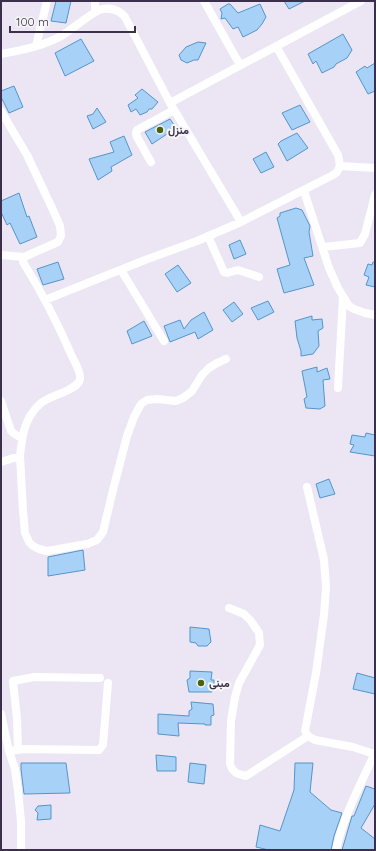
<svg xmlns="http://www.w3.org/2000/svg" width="376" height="851" font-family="Quicksand,Vazirmatn,sans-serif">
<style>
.building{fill:#a7d1f6;stroke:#5595c9}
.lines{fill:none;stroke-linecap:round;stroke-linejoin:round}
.street{stroke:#fff;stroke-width:8}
.poi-dot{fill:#4a6210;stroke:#f6f6f6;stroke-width:1.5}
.labels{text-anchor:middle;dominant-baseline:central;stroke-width:4;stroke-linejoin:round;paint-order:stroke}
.poi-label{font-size:11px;font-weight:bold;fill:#3c2f4b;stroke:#f6f6f6;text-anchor:start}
</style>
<rect width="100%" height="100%" fill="#ece6f4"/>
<path class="building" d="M56 1H71L66 23 51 21Z
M284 1H305L289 9Z
M228 4H230L238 13 260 4 266 17 262 24 257 30 243 37 238 27 233 29 225 18 221 19 222 13 220 9Z
M343 34 352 50 347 58 336 64 334 67 322 73 316 61 313 64 308 54Z
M81 39 94 61 65 76 55 53Z
M198 42 206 43 198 60H194L187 63 181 60 179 55 186 47Z
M375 63V91L368 94 356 72 365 66 367 68Z
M14 86 23 107 9 113 1 97V91Z
M142 89 158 102 152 109H149L147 112 140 115 136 109 131 112 128 105 138 98 135 95Z
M300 105 310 122 292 130 282 113Z
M97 108 106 122 93 129 87 116 93 114Z
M170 119 176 128 152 144 145 132Z
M297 133 308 148 287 161 278 144 281 141Z
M124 136 132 155 111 167 112 171 98 180 89 159 114 152 110 142Z
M266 152 274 167 261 173 253 159Z
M19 193 27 217 29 216 37 237 20 244 10 223 7 225 1 212V201Z
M296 208 302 210 310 226 309 232 313 256 304 258 314 285 284 293 277 269 290 265 277 218 280 216V213Z
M240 240 246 254 234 259 229 245Z
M58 262 64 279 43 285 37 269Z
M373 262H375V287L366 285 369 277 364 275 368 264 372 265Z
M178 265 191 283 177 292 165 274Z
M268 301 274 312 258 320 251 308Z
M234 302 243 314 232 322 223 310Z
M204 312 213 330 198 339 195 332 170 342 164 326 180 320 184 329 191 320Z
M312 316V320L322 319 323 328 318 331 319 346 313 354 301 356V351L297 338 295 321Z
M144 321 152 336 132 344 127 331Z
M317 367V372L327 368 330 379 323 380 325 406 320 409 306 408 304 399 307 397 302 371Z
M366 433 375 435V456L350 452 354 445 350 444 352 435 365 437Z
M329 479 335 494 320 498 316 484Z
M83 550 85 570 48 576V557Z
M190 627 209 629 211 642 207 646H198L196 643 190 642Z
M190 671 212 672 211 680H214V686L212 687V692H189L187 680 190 678Z
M357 673 375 678V694L353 689Z
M191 702 213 704 214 715 211 716V725H205V724L178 723 179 736 158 734V714L189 716V711L192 709Z
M156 755 176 757V771H157Z
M21 763H66L70 793 24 794 21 769Z
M190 763 206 765 204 784 188 782Z
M295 763H313L310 792 331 810 342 813 334 836 331 850H269L256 847 260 825 280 831 294 790Z
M366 786 375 789V804L361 828 375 839V850H342L352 816H354Z
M51 805V819L37 820 38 813 35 810 38 806Z"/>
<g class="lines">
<path class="street" d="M204 1 240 65
M95 12V1
M36 46 47 1
M1 54C23 50 44 46 63 35 75 27 86 17 99 10 109 7 118 9 125 17L170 103 241 222
M170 103 361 1
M1 111 27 155 53 210 60 226 61 236 58 242 24 257 23 262C41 291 57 322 71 354 74 361 81 371 80 379 78 391 49 395 40 404 24 418 22 437 20 456L1 462
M151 162 137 137 136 133 137 130 174 110
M340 166 375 168
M304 191 329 268 338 288 349 306 354 309 365 313 375 315
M208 236 224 272 227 273 238 270 259 277
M323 247 360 243 365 234 375 195
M1 255 24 257
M121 270 164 341
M45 300 145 260 197 241 241 222 333 175 337 172 340 166 339 160 338 155 276 46
M338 388 343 297
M1 401 11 431 16 435 22 438
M20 456 23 511 25 533 29 542 33 546 39 549 47 551 87 544 97 540 103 532 113 490 127 436 134 417 141 404 147 400 157 399 176 401 183 398 192 391 202 375 209 368 217 363 226 359
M307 487 324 560 326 587 324 615 316 673 305 731 308 736 315 740 353 747 374 754
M229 608 244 614 251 621 259 633 260 645 239 683 235 697 231 721 230 764C233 773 237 774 246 776L308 736
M1 714 9 751 15 769 18 791 21 821V850
M18 750 17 719 13 681 34 677 100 678
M9 751 24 749 99 750 103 745 108 683
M336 850C343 817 361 783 375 753"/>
</g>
<g class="poi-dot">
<circle cx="160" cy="130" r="4"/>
<circle cx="201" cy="683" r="4"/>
</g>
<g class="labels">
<g class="poi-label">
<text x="168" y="130">منزل</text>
<text x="209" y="683">مبنى</text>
</g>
</g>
<rect width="376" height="851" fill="none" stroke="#3c2f4b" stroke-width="4"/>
<path d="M10 26v6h125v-6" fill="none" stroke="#3c2f4b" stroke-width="2"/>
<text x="16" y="26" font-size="12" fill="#3c2f4b" stroke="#f6f6f6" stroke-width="3" paint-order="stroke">100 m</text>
</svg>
